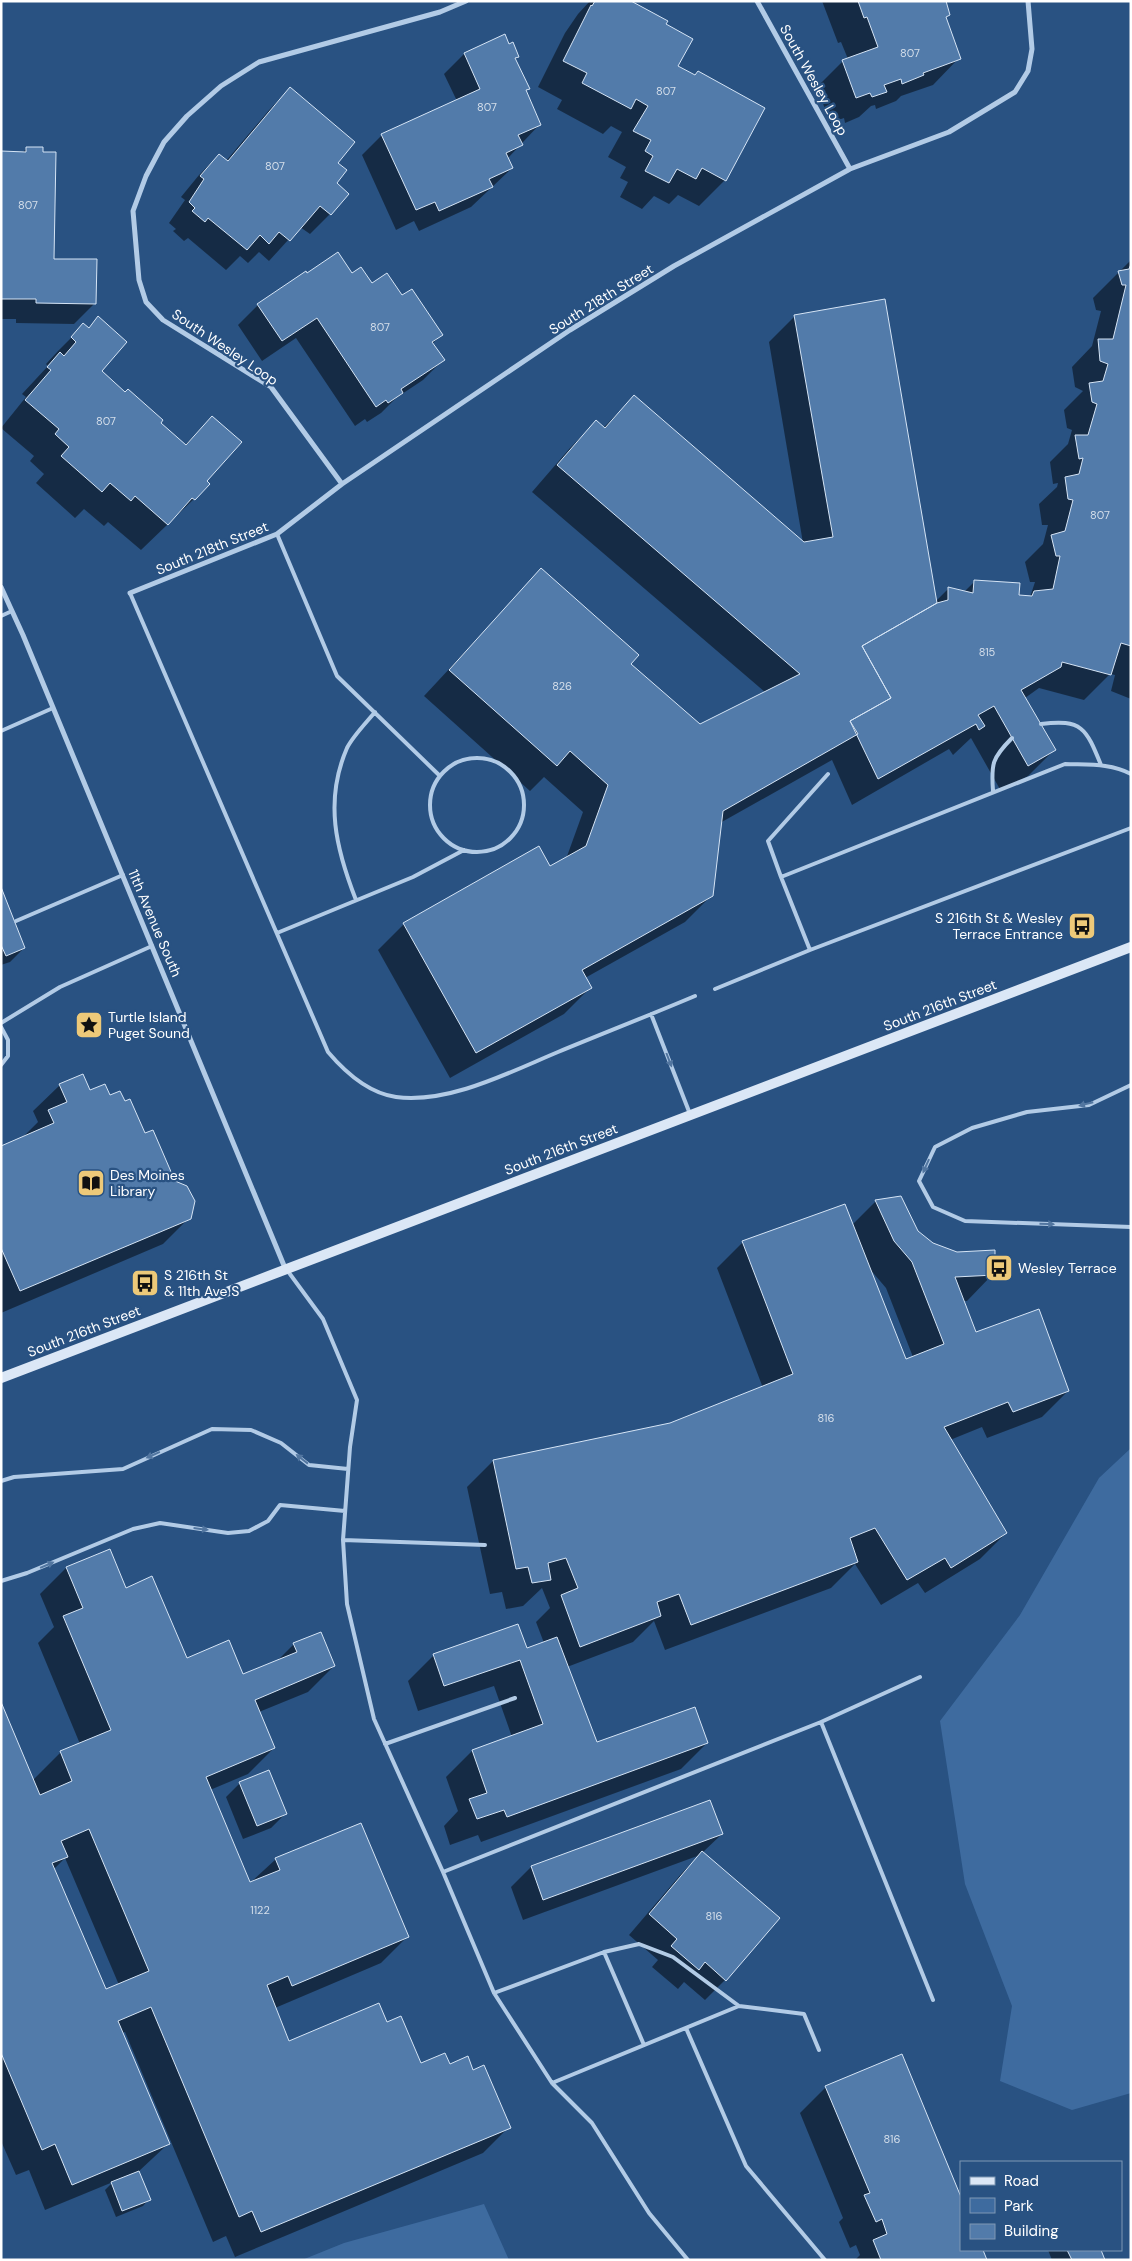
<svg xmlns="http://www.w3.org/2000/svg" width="1132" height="2261" font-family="'DM Sans',sans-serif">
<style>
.green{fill:#3e6b9f}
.shadow{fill:#0007;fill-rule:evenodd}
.building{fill:#527baa;stroke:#d5e4f5;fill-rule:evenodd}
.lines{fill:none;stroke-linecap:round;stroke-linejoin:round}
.service{stroke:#b2cbe6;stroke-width:4}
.minor{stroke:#b2cbe6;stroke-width:5}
.secondary{stroke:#dbe7f6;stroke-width:10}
.oneway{fill:#5276a0}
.labels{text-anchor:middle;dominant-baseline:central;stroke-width:4.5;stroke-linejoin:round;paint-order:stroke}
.number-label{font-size:11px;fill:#d4deea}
.street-label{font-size:14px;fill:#fff;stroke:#295282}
.poi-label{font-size:14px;fill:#fff;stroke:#295282;text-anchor:start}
</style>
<rect width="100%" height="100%" fill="#295282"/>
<path class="green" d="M1131 1448V2093L1072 2110 1000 2081 1012 2006 965 1884 940 1721 1020 1615 1099 1478Z
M484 2204 509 2260H302L344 2243Z"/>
<path class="shadow" d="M590 1H629L665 25 676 66 764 109 725 180 699 206 678 195 669 204 654 196 642 209 620 197 628 182 620 178 626 167 608 157 622 132 611 126 603 134 557 109 562 100 538 87 565 33 578 14Z
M822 1H946L949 14 945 18 959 58 933 85 901 96 896 101 876 109 875 105 871 106 859 117 845 123 844 118 830 123 817 87 843 61 848 59 841 42 838 43Z
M504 36 509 45 518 56 515 59 528 89 525 91 540 124 508 158 512 168 471 207 419 231 414 221 396 230 362 155 382 135 457 101 444 74 464 54Z
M290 89 336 163 330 214 310 234 300 227 269 261 259 252 248 263 240 256 226 270 188 238 184 241 173 231 176 229 169 223 185 200 181 197 199 175 219 155 226 161 270 109Z
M27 148 52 260 94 304 74 324 16 323V319H1V152L22 153Z
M1131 260V699L1111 691 1115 675 1110 674 1084 700 1039 688 1025 698 1054 750 1028 776 1001 791 971 738 953 755 949 749 852 805 832 760 720 823 711 896 685 922 585 978 590 988 564 1014 450 1078 378 950 404 924 550 868 566 859 583 812 544 777 530 791 424 696 541 570 630 664 699 726 766 693 532 492 570 448 596 422 603 428 634 397 803 543 769 342 795 316 936 601 949 588 964 592 975 581 1018 596 1030 597 1035 582H1030L1025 562 1043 544 1048 525H1042L1039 504 1057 487 1058 483 1053 484 1050 462 1068 444 1072 430 1067 428 1064 410 1083 391 1075 387 1072 367 1092 346 1101 311 1096 310 1093 298Z
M352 274 371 285 441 335 432 344 443 360 423 380 396 398 381 413 367 422 365 419 355 426 296 338 262 361 238 325 258 305 307 275Z
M98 318 100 371 159 423 185 445 212 417 205 481 194 499 141 550 108 522 104 526 84 509 75 518 36 483 44 474 30 461 34 456 1 428 26 397 22 394 48 366 46 364 58 351 84 325 88 329Z
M1 890 24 948 10 962 1 965Z
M60 1085 109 1096 144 1135 189 1218 163 1244 1 1313V1147L23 1137 38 1122 33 1111Z
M900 1197 917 1232 933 1244 993 1274 967 1301H962L975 1334 1068 1391 1042 1417 987 1438 982 1427 950 1440 1006 1533 980 1559 925 1593 918 1583 881 1605 855 1564 831 1588 665 1650 654 1621 633 1642 567 1667 596 1744 707 1743 681 1769 481 1842 478 1835 450 1845 444 1826 458 1811 446 1777 472 1751 512 1737 494 1686 418 1711 408 1681 434 1655 526 1649 544 1643 536 1622 550 1608 542 1588 523 1606 506 1609 502 1592 490 1594 467 1487 493 1461 671 1424 763 1388 717 1268 743 1242 852 1225 876 1201ZM869 1268 886 1288 913 1357 905 1360Z
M109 1550 126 1589 186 1659 242 1676 276 1662 294 1644 334 1666 308 1692 259 1712 274 1748 248 1774 210 1790 250 1883 276 1859 407 1937 381 1963 275 2008 289 2042 386 2023 420 2064 449 2066 473 2072 509 2127 483 2153 235 2257 226 2236 213 2242 125 2032 122 2033 168 2144 138 2172 149 2199 143 2206 116 2217 105 2190 113 2182 45 2210 29 2170 16 2175 1 2141V1706L33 1780 61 1752 80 1744 38 1643 54 1627 40 1594 66 1568ZM65 1858 119 1985 105 1991 54 1869Z
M240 1783 285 1814 271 1828 243 1839 226 1797Z
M722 1834 702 1853 725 1980 705 2000 684 1982 678 1989 652 1967 658 1960 629 1935 682 1873 700 1855 523 1920 511 1887 531 1867Z
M826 2087 961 2250H981L986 2260H855L860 2255 856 2245 850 2248 839 2222 843 2218 800 2113Z
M1048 2250H1099L1104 2260H1052Z"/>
<path class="building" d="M595 1H631L668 21 666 24 693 39 678 66 695 75 698 71 765 108 726 181 702 168 696 179 677 169 669 183 645 171 653 156 645 151 651 140 633 131 648 106 636 99 631 109 582 83 587 73 563 61 591 5 592 6Z
M858 1H946L950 15 946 17 961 59 923 73 924 75 902 84 901 79 884 85 887 92 872 97 870 93 856 98 842 60 878 47 867 17 864 18Z
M505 34 509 44 513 42 519 57 515 58 530 89 526 90 541 125 518 135 523 145 506 153 513 168 489 179 493 187 439 211 435 202 416 210 381 134 480 89 464 53Z
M290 87 355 142 338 163 347 170 337 183 349 194 331 215 320 206 290 241 279 232 269 244 260 235 247 250 208 218 205 222 192 211 195 208 189 202 204 179 200 176 219 154 228 161Z
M26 147H43V152H56L54 259H97L96 304 36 303V299H1V151L26 152Z
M338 252 352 273 361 267 372 283 387 273 402 295 412 289 443 335 432 342 445 360 401 389 403 393 388 403 386 400 376 407 317 318 282 341 257 304 306 271 307 273Z
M1131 264V646L1121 643 1111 675 1062 662 1061 667 1021 690 1056 750 1028 766 994 706 978 715 985 726 979 730 976 724 878 779 850 721 891 698 862 646 937 603 948 600V587L973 593 974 580 1020 583 1019 595 1032 596 1034 591 1053 589 1060 556H1056L1051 535 1065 531 1073 500 1068 499 1065 477 1079 474 1083 458 1079 459 1075 435H1088L1097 404 1092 402 1089 383 1103 381 1108 364 1100 361 1098 339H1113L1126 285H1122L1118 271 1129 269Z
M885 299 937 603 862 646 891 698 850 721 858 734 723 811 713 896 582 970 592 988 476 1053 403 923 539 846 550 866 586 846 608 785 570 751 557 766 449 670 541 568 639 655 631 664 700 724 800 674 557 465 596 420 605 428 634 395 804 542 833 537 794 315Z
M98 316 127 342 102 371 125 392 128 389 163 420 161 423 186 445 212 416 242 442 207 481 210 484 195 500 192 498 168 525 135 496 131 501 110 483 102 492 61 456 69 447 55 434 59 429 25 400 51 370 47 367 60 352 64 356 76 342 71 337 83 323 89 328Z
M1 887 25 948 6 956 1 945Z
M83 1074 90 1090 105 1084 110 1095 120 1091 125 1101 130 1099 145 1133 153 1130 175 1181 187 1186 195 1201 191 1219 20 1291 1 1248V1146L54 1123 48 1110 67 1102 59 1084Z
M901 1196 918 1231 933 1243 957 1252 995 1250V1275L955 1277 976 1332 1039 1309 1069 1391 1013 1412 1008 1402 944 1427 1007 1533 951 1568 945 1558 907 1580 875 1528 850 1538 858 1562 691 1625 679 1594 657 1602 661 1616 580 1647 561 1595 578 1588 566 1558 548 1563 551 1580 532 1583 528 1567 516 1569 493 1460 670 1423 793 1374 742 1241 845 1204 906 1359 944 1344 912 1262 894 1241 875 1200Z
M110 1549 126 1588 152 1576 187 1658 229 1640 243 1674 297 1652 293 1643 321 1632 335 1666 255 1700 275 1748 206 1777 250 1882 280 1870 275 1858 361 1823 409 1937 292 1986 288 1976 267 1985 289 2041 379 2003 387 2022 401 2016 421 2063 445 2053 450 2064 468 2056 473 2070 484 2065 511 2128 261 2232 252 2211 239 2217 151 2007 118 2021 170 2144 72 2185 55 2144 42 2150 1 2053V1702L40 1795 72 1781 60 1751 111 1730 63 1616 83 1608 66 1567ZM89 1829 149 1971 106 1989 52 1863 68 1857 61 1841Z
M518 1624 527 1648 557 1637 597 1742 695 1707 708 1743 507 1817 504 1810 477 1819 469 1799 487 1793 472 1750 543 1724 520 1660 444 1686 433 1654Z
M269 1770 287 1814 257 1826 239 1782Z
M710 1800 723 1834 543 1900 531 1866Z
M702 1851 780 1918 726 1981 705 1962 699 1970 671 1946 677 1939 649 1914Z
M902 2054 961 2197V2250H983L987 2260H881L873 2240 887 2234 882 2219 876 2222 864 2195 870 2193 825 2086Z
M139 2171 151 2200 122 2211 111 2182Z
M1067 2250H1101L1105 2260H1072Z"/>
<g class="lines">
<path class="service" d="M277 534 337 676 440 776
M130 593 328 1052C345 1072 368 1093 396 1097 449 1104 510 1072 558 1052 604 1033 650 1015 695 996
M1 616 12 611
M1041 724C1082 719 1086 728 1101 765
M1 731 53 708
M430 805a47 47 0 1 1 94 0a47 47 0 1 1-94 0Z
M993 791C991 764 992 758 1012 738
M781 877 768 841 828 774
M356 900C336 849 324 801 347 748 353 736 366 723 375 712
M16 921 123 875
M277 933 413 877 464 850
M810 950 781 877 1065 764C1087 765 1111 763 1131 774
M715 989 810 950 1131 828
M651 1014 690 1114
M1 1023 60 987 152 946
M1 1027 8 1040V1056L1 1065
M1131 1085 1089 1105 1027 1112 972 1128 935 1147 919 1181 933 1207 965 1221 1131 1227
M287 1270 323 1319 357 1400 350 1447 343 1540 347 1604 374 1719 443 1872 494 1993 552 2083 592 2123 649 2213 688 2260
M1 1481 14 1477 123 1469 212 1429 251 1430 281 1443 309 1465 348 1469
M343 1540 485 1545
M1 1581 27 1573 133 1529 160 1523 228 1533 249 1531 268 1521 280 1505 345 1511
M821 1722 920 1677
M385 1744 515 1698
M443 1872 821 1722 933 2000
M604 1952 639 1944 673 1957 739 2006
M494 1993 604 1952 644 2045
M686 2028 746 2166 825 2260
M552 2083 739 2006 804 2014 819 2050"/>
<path class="minor" d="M757 1 850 169
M342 484 271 387 163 320 146 302 139 280 133 211 146 176 164 142 187 116 221 86 259 62 440 12 466 1
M1 587 23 635 285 1268
M130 593 277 534 342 484 570 330 674 266 850 169 949 132 1015 92 1028 71 1032 49 1028 1"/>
<path class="secondary" d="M1 1378 1131 947"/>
</g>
<defs><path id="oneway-solid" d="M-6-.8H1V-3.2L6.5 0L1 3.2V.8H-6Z" transform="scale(1.25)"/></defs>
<g class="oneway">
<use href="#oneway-solid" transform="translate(669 1060) rotate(69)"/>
<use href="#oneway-solid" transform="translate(1086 1104) rotate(166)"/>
<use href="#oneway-solid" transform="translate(926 1166) rotate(114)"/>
<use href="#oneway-solid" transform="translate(1047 1224) rotate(2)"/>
<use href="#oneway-solid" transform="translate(153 1455) rotate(156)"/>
<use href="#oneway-solid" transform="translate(302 1459) rotate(-142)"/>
<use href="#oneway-solid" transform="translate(201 1529) rotate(7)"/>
<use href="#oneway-solid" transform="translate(47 1565) rotate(-23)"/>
</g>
<defs>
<g id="bus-square" transform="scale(1.4375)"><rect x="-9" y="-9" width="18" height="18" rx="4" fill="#edc979" stroke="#295282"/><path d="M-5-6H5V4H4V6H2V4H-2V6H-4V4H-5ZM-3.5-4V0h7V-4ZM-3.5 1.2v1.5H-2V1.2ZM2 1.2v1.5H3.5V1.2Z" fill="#111"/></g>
<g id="sight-square" transform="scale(1.4375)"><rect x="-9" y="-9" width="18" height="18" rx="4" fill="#edc979" stroke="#295282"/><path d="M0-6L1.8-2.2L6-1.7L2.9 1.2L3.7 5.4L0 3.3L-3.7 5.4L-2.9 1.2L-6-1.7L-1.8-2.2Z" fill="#111"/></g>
<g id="library-square" transform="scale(1.4375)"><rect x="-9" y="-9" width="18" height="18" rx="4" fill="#edc979" stroke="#295282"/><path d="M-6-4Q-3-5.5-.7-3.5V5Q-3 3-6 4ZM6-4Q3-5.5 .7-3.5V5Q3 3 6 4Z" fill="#111"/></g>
</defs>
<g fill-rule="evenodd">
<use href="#bus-square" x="1082" y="926"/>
<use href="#sight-square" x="89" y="1025"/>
<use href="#library-square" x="91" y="1183"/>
<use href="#bus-square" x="999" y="1268"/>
<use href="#bus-square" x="145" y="1283"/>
</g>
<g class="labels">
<g class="number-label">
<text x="910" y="53">807</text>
<text x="666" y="91">807</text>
<text x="487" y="107">807</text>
<text x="275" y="166">807</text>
<text x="28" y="205">807</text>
<text x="380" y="327">807</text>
<text x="106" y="421">807</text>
<text x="1100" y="515">807</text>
<text x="987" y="652">815</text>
<text x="562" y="686">826</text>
<text x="826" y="1418">816</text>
<text x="260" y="1910">1122</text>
<text x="714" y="1916">816</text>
<text x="892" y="2139">816</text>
</g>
<g class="street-label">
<text transform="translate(814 80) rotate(61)">South Wesley Loop</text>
<text transform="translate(601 299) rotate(-32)">South 218th Street</text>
<text transform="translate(225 347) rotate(34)">South Wesley Loop</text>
<text transform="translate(212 548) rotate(-22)">South 218th Street</text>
<text transform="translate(155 923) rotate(67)">11th Avenue South</text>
<text transform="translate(940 1005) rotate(-21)">South 216th Street</text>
<text transform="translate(561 1149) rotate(-21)">South 216th Street</text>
<text transform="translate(84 1331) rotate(-21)">South 216th Street</text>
</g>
<g class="poi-label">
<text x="1063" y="918" text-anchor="end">S 216th St &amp; Wesley<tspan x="1063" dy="16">Terrace Entrance</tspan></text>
<text x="108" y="1017">Turtle Island<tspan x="108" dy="16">Puget Sound</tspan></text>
<text x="110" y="1175">Des Moines<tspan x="110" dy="16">Library</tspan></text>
<text x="1018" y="1268">Wesley Terrace</text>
<text x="164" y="1275">S 216th St<tspan x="164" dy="16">&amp; 11th Ave S</tspan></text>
</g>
</g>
<rect width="1132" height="2261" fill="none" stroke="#ffffff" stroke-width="5"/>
<rect x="960" y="2161" width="162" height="90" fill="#295282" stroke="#7f97b4"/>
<rect x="970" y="2177" width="25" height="8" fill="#dbe7f6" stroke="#7f97b4"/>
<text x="1004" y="2186" font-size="15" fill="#ffffff">Road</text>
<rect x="970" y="2198" width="25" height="15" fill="#3e6b9f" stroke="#7f97b4"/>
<text x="1004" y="2211" font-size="15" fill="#ffffff">Park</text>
<rect x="970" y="2224" width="25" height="15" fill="#527baa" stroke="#7f97b4"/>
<text x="1004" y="2236" font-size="15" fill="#ffffff">Building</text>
</svg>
